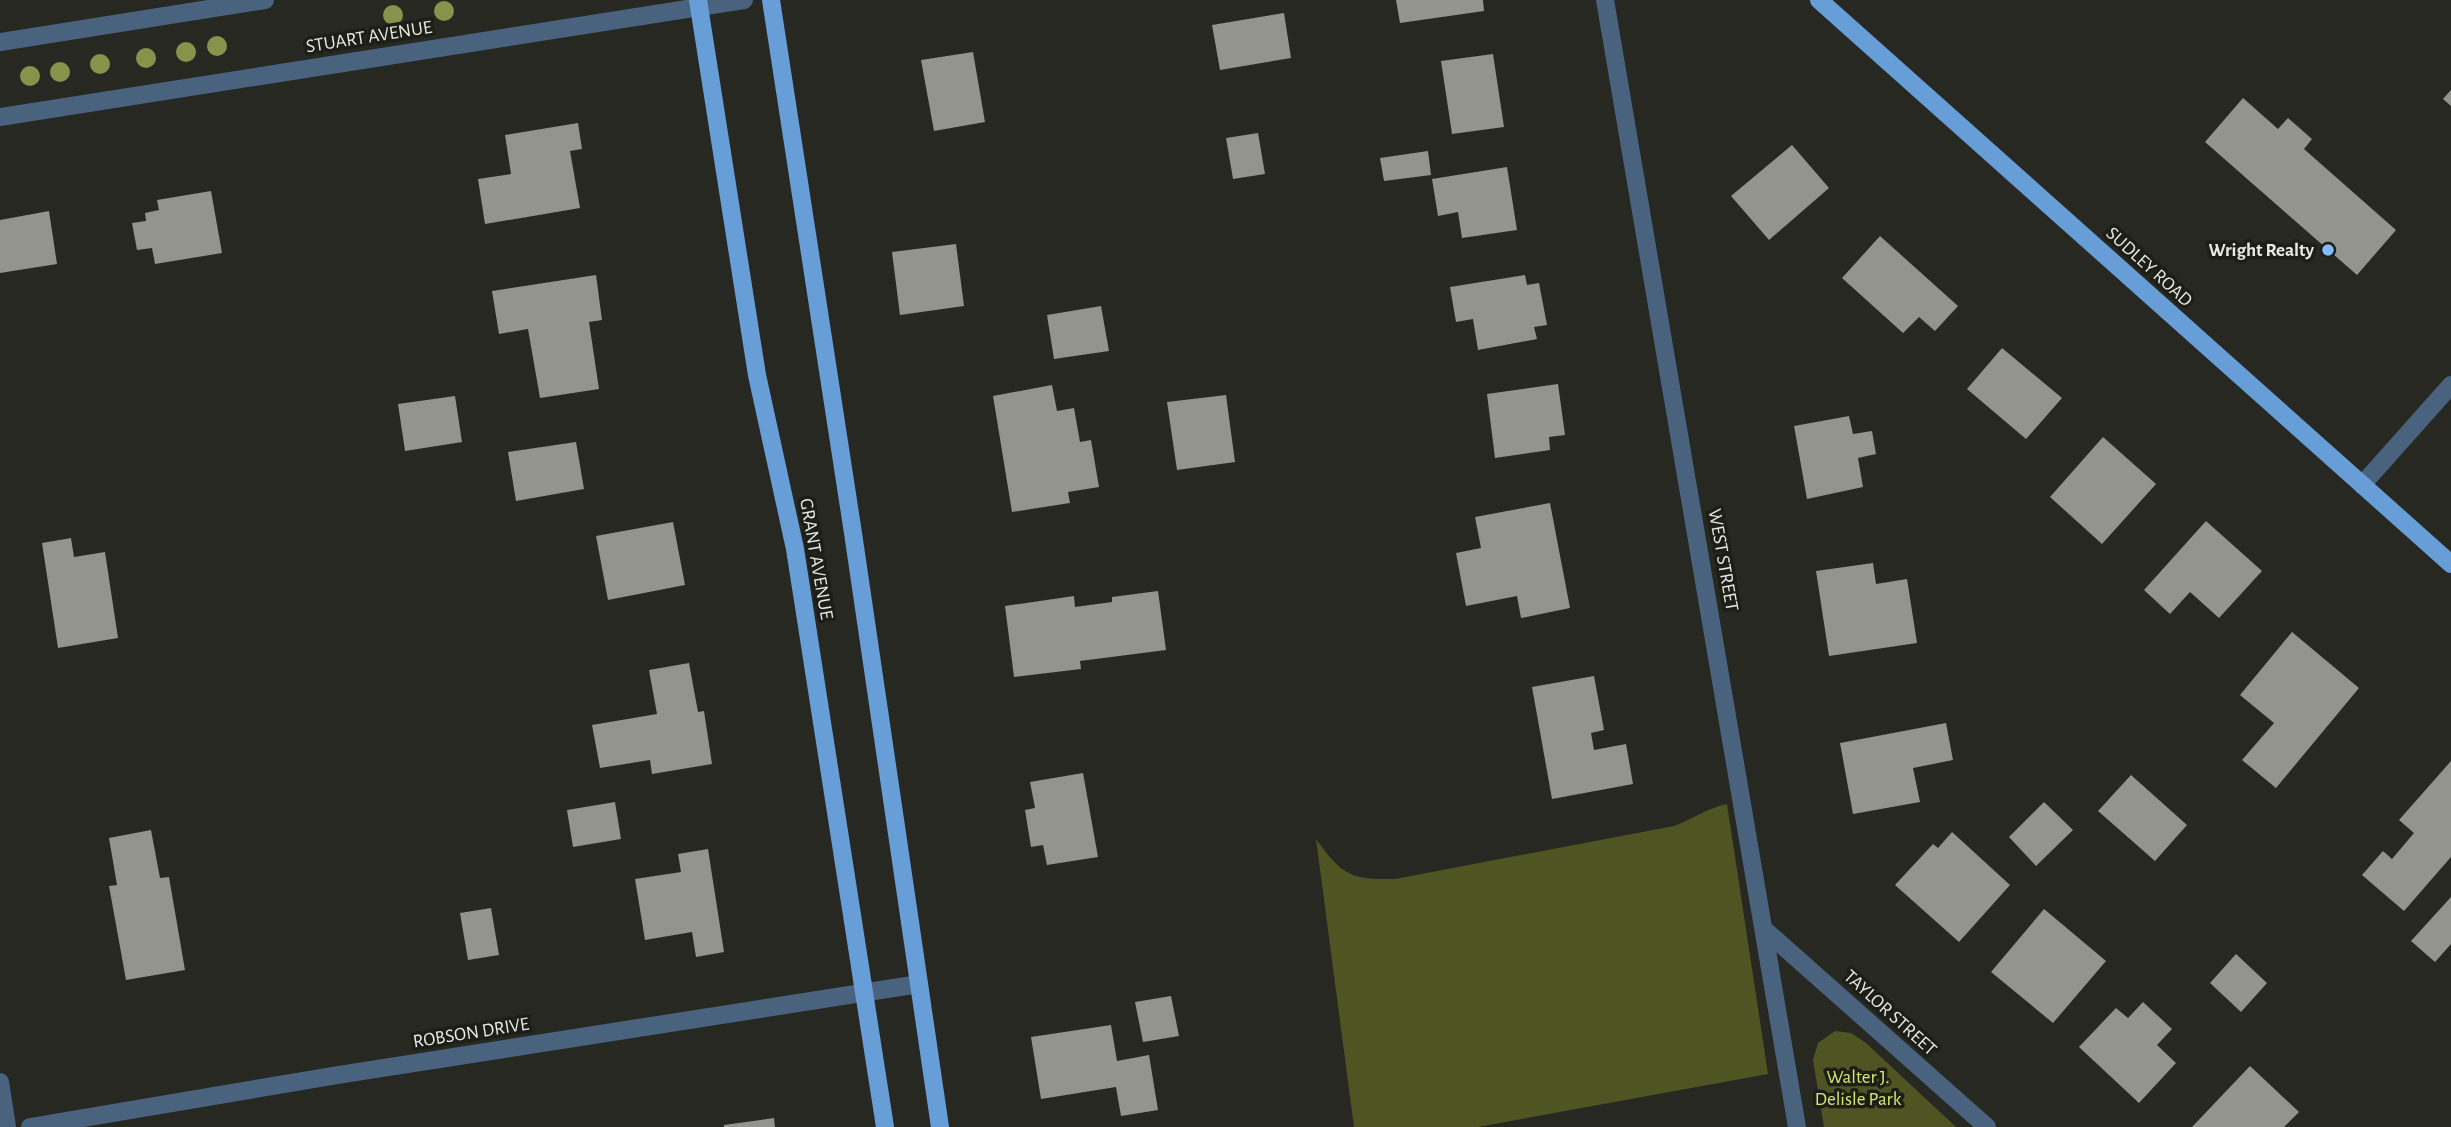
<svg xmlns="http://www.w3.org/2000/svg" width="2451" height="1127" font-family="'Alegreya Sans',sans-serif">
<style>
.green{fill:#4e5523}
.building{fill:#93958c}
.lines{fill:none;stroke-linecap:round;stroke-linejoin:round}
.minor{stroke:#49637f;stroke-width:18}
.primary{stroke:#689ed7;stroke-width:18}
.tree{fill:#87924b}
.poi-dot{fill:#82bcfa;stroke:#1d1e17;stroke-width:2.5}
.labels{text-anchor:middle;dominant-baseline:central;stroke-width:7;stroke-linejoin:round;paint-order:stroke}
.street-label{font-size:19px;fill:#e8e9e4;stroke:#1d1e17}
.poi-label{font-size:19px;font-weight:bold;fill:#e8e9e4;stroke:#1d1e17;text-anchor:end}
.park-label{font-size:19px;fill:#d6e96d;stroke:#1d1e17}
</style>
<rect width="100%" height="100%" fill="#262821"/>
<path class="green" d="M1727 804 1768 1074 1478 1127H1354L1316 839C1342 875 1350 880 1395 879L1674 826C1693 819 1707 808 1727 804Z
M1835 1031 1851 1033 1866 1043 1956 1127H1824L1813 1060 1818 1043Z"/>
<path class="building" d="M1396 0H1483L1484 11 1400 23Z
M1284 13 1291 58 1220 70 1212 25Z
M973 52 985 122 934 131 921 60Z
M1493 54 1504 127 1452 134 1441 61Z
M2451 90V106L2443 99Z
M2243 98 2278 129 2288 118 2312 139 2304 149 2396 230 2357 275 2205 142Z
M578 123 582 149 570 151 580 208 485 224 478 179 511 174 505 135Z
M1258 133 1265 174 1233 179 1226 138Z
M1792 145 1829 188 1769 240 1731 196Z
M1428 151 1431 175 1384 181 1380 158Z
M1507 167 1517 230 1462 238 1458 212 1438 216 1432 179Z
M211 191 222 253 155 264 152 248 137 250 132 223 146 221 145 213 159 210 157 200Z
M49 211 57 264 0 273V220Z
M1880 236 1958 306 1935 331 1919 317 1903 333 1842 278Z
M956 244 964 306 900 315 892 252Z
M596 275 602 320 589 322 599 389 540 398 528 329 499 334 492 291Z
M1525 275 1527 285 1539 283 1547 325 1534 327 1537 339 1478 350 1473 319 1456 322 1450 287Z
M1101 306 1109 351 1054 359 1047 315Z
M2002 348 2062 398 2026 439 1967 389Z
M1558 384 1565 435 1549 437 1550 450 1495 458 1487 394Z
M1052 385 1057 411 1074 408 1080 442 1091 440 1099 487 1068 492 1070 503 1012 512 993 396Z
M1226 395 1235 462 1177 470 1167 402Z
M455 396 462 442 405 451 398 404Z
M1849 416 1853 434 1872 431 1876 454 1858 458 1863 487 1807 499 1794 426Z
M2103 437 2156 484 2102 544 2050 497Z
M576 442 584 489 516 501 508 452Z
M1550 503 1570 608 1521 618 1517 596 1466 606 1456 553 1481 548 1475 517Z
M2206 521 2262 571 2219 618 2190 592 2170 614 2144 590Z
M673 522 685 585 608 600 596 536Z
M71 538 74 557 105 552 118 638 58 648 42 543Z
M1873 563 1876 584 1907 579 1917 643 1829 656 1816 571Z
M1158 591 1166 650 1080 661 1081 669 1014 677 1005 606 1074 596 1075 607 1112 602V597Z
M2292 632 2359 688 2276 788 2242 760 2274 723 2240 695Z
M689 663 698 712 704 711 712 764 652 774 650 760 600 768 592 725 657 714 649 670Z
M1594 676 1604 730 1591 733 1594 750 1626 744 1633 784 1552 799 1532 687Z
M1946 723 1953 760 1913 768 1920 802 1853 814 1840 743Z
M2451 761V857L2404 911 2362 875 2383 851 2392 859 2414 833 2399 820Z
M1083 773 1098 857 1047 865 1043 845 1031 847 1025 810 1035 808 1030 782Z
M2131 775 2187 825 2155 861 2098 811Z
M615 802 621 839 573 847 567 810Z
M2044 802 2073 830 2036 866 2009 837Z
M151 830 160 878 169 877 185 970 126 980 109 886 117 885 109 838Z
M1952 832 2010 885 1959 942 1895 885 1933 844 1938 848Z
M708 849 724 952 696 957 692 932 645 940 635 879 681 872 678 854Z
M2451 897V944L2435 962 2411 941Z
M491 908 499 955 468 960 460 913Z
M2044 909 2106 961 2053 1023 1991 972Z
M2236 954 2267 983 2241 1012 2210 983Z
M1171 996 1179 1036 1143 1042 1135 1002Z
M2143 1002 2172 1029 2157 1045 2176 1063 2139 1103 2079 1047 2116 1008 2128 1018Z
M1111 1025 1117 1061 1149 1055 1158 1110 1121 1116 1116 1087 1041 1099 1031 1037Z
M2250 1066 2299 1112 2284 1127H2192Z
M774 1118 775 1127H724V1125Z"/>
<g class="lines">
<path class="minor" d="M1605 0 1797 1127
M0 42 265 0
M0 117 744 0
M2362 485 2451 385
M1766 931 1987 1127
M0 1082 7 1127
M30 1127 338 1075 919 984"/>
<path class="primary" d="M698 0 757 375 795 549 885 1127
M771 0 853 533 940 1127
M1819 0 2451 564"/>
</g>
<g class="tree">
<circle cx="444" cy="11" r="10"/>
<circle cx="393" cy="15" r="10"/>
<circle cx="217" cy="46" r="10"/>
<circle cx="186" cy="52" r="10"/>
<circle cx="146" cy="58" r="10"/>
<circle cx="100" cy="64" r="10"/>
<circle cx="60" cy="72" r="10"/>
<circle cx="30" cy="76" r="10"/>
</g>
<circle class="poi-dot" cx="2328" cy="250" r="7"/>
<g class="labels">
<g class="street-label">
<text transform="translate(369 37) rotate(-9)">STUART AVENUE</text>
<text transform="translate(2149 267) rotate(42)">SUDLEY ROAD</text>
<text transform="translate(816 559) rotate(80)">GRANT AVENUE</text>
<text transform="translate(1723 560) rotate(80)">WEST STREET</text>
<text transform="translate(1890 1013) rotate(42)">TAYLOR STREET</text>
<text transform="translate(471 1033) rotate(-9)">ROBSON DRIVE</text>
</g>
<g class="poi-label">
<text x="2314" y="250">Wright Realty</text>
</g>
<g class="park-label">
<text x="1858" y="1077">Walter J.<tspan x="1858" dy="22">Delisle Park</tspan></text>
</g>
</g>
</svg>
